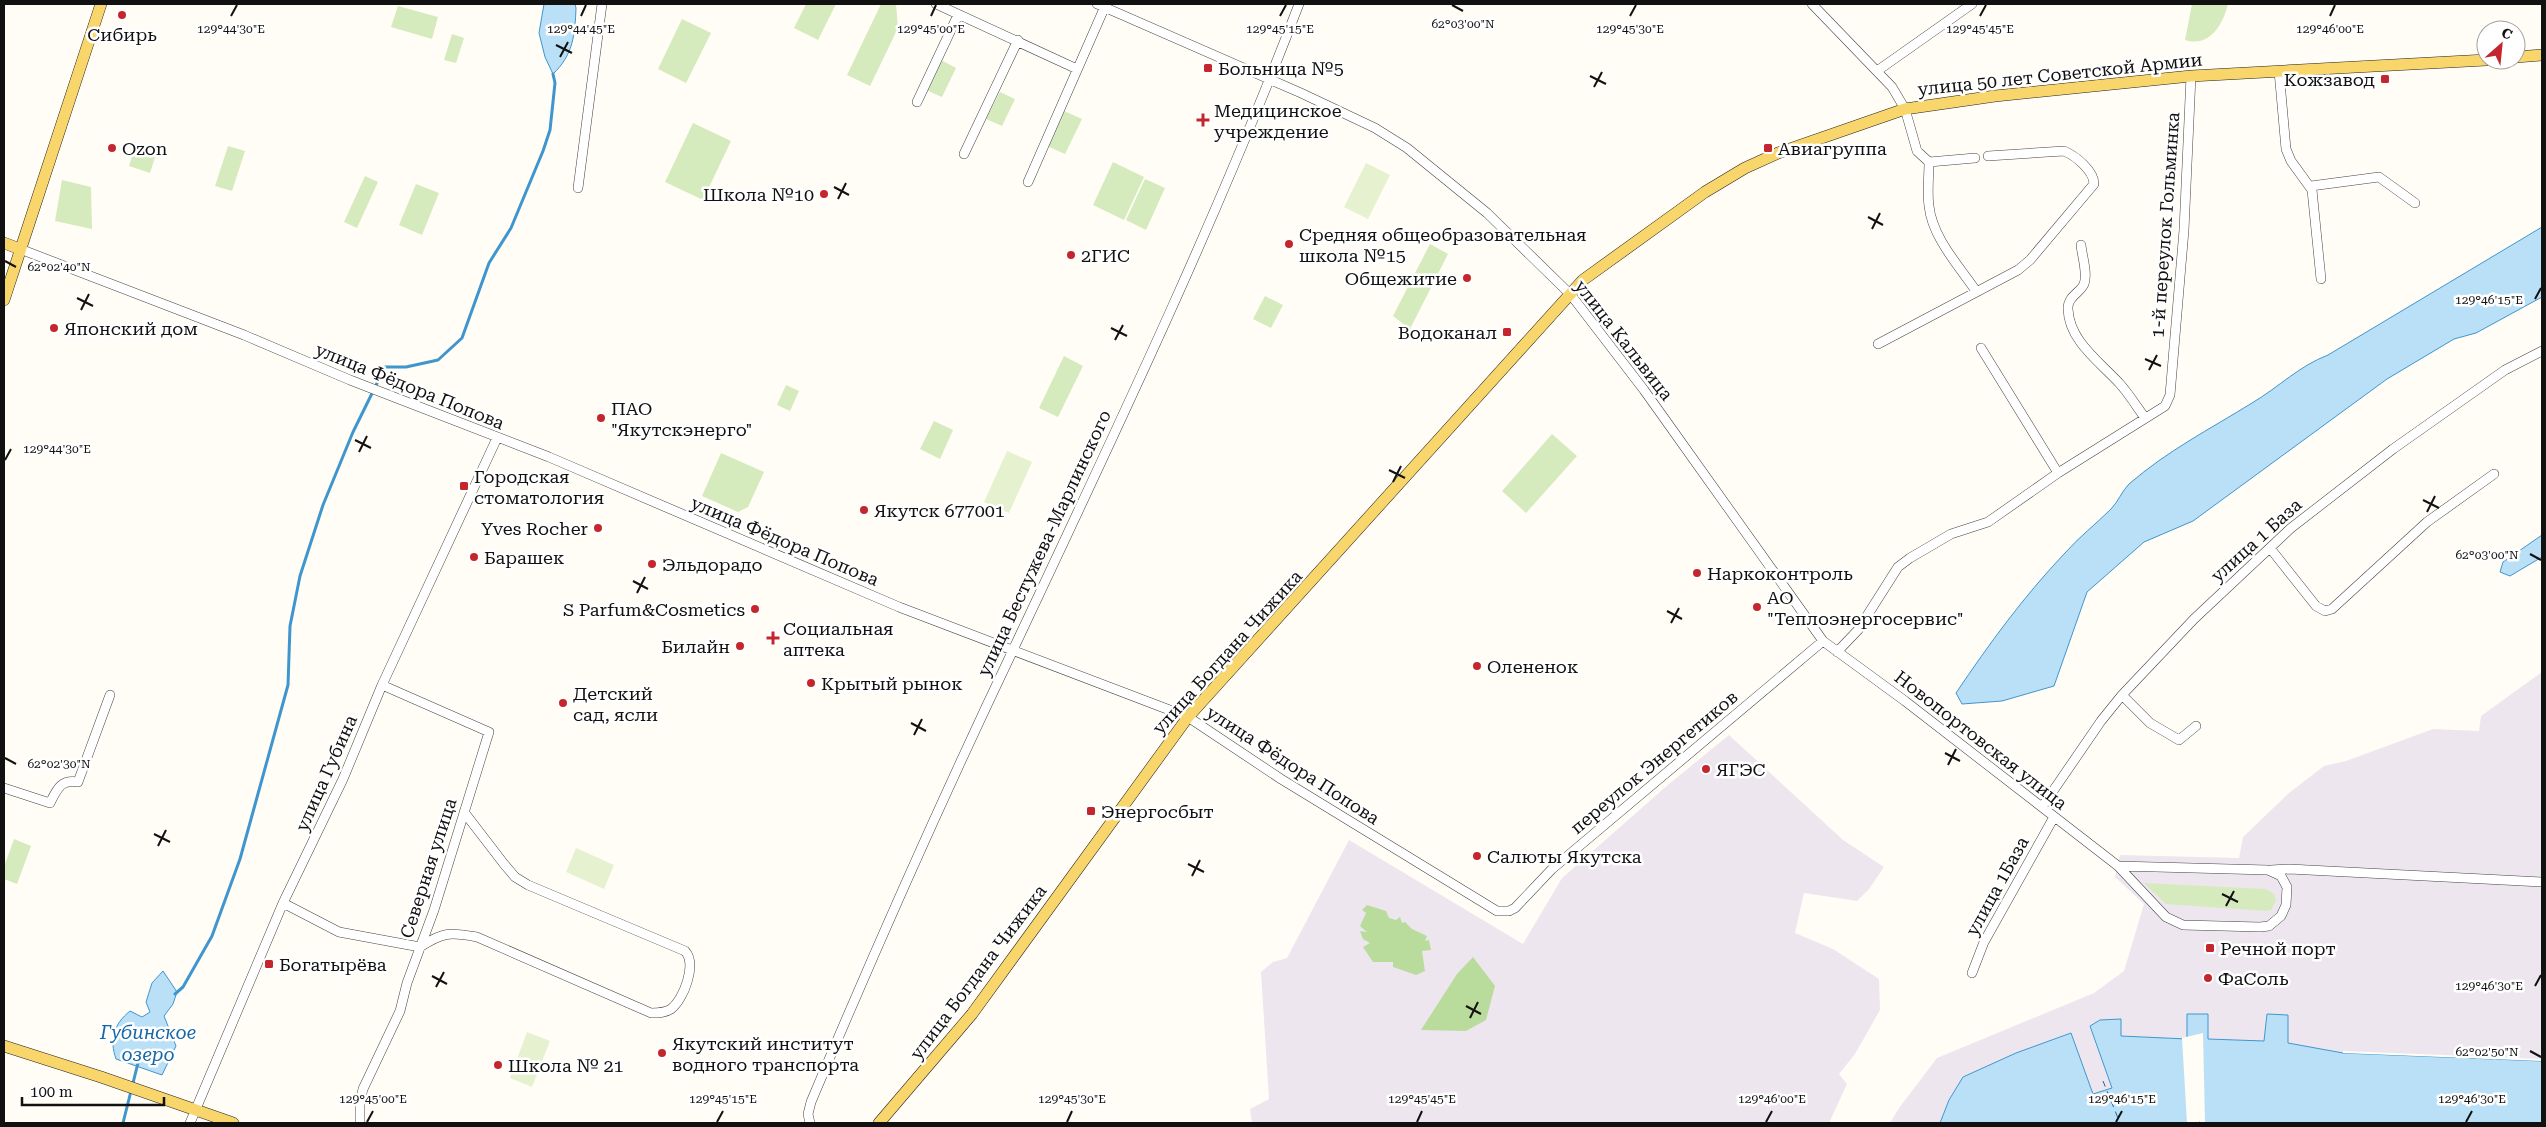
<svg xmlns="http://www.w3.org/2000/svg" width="2546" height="1127" font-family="'Roboto Serif',serif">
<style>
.industrial{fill:#eee6ef}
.green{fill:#d5ebbd}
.forest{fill:#b9dc9c}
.pitch{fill:#e6f2cf}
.water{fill:#b9e0f7;stroke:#3f96cf}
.pier{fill:#fffdf5}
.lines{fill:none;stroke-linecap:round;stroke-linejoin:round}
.stream{stroke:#3f96cf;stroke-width:3}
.ferry{stroke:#1768a6;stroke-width:1;stroke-dasharray:6 5;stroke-linecap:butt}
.minor-casing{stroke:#444;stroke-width:10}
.major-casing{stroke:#222;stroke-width:12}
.minor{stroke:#fff;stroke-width:9}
.major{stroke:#f9d66b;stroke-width:11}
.ticks{fill:none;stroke:#111;stroke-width:2}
.poi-dot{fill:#c4262e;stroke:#fff;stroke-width:2}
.labels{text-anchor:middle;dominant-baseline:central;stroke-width:5;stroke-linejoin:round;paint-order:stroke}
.poi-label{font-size:18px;fill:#111;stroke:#fff;text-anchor:start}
.street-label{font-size:18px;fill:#111;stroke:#fff}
.water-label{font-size:19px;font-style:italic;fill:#1768a6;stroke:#fff}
.ticks-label{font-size:12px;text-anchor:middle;fill:#111;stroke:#fff;stroke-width:5;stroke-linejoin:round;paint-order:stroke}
</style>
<rect width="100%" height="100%" fill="#fffdf5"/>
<path class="industrial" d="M2542 672V1061L2343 1053 2288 1043V1015L2267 1014 2264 1041 2207 1039 2208 1015 2187 1039 2121 1036 2090 1027 2112 1088 2093 1095 2071 1033 2016 1053 1949 1100 1940 1123H1890L1899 1108 1937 1058 2094 993 2124 971 2144 904 2115 877 2120 855 2239 858 2243 837 2289 793 2324 766 2346 761 2433 729 2479 731 2481 716Z
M1729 735 1843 840 1884 867 1869 889 1857 901 1804 893 1795 933 1833 949 1879 979 1880 1010 1855 1054 1839 1074 1847 1084 1829 1123H1252L1250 1109 1269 1099 1261 972 1273 962 1287 958 1349 840 1523 944 1562 878 1669 784Z"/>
<path class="green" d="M806 4H836L818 40 794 28Z
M881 4H896L898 28 870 86 847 75Z
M2192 4H2228C2223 24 2210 48 2185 40Z
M398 6 438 17 432 39 391 27Z
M682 19 711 33 686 83 658 69Z
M452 34 464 38 456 63 444 60Z
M941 60 956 68 942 97 926 90Z
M1000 92 1015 99 1002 126 986 119Z
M1064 111 1082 119 1065 154 1047 146Z
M693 123 731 141 703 200 665 182Z
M228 146 245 151 232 191 215 186Z
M134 150 155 157 150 173 129 166Z
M1113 162 1144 177 1124 220 1093 205Z
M365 176 378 182 357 228 344 222Z
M1145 179 1165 188 1146 230 1126 220Z
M62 180 91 187 92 229 55 221Z
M416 184 439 193 422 235 399 225Z
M1430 244 1448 254 1410 329 1393 316Z
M1265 296 1283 305 1271 328 1253 319Z
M1064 356 1083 366 1058 417 1039 408Z
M786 385 799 391 790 411 777 405Z
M934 421 953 430 940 459 920 449Z
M1552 434 1577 456 1526 513 1502 491Z
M721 453 764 472 748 507 738 512 702 496Z
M14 839 31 846 17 884 4 879V867Z
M2144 883 2266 889 2274 894 2276 901 2271 910 2265 911 2166 904Z"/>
<path class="forest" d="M1367 905 1386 911 1389 918 1396 920 1400 917 1402 923 1405 922 1412 929 1427 936 1425 941 1429 940 1431 950 1422 951 1425 971 1416 975 1393 967V962H1373L1363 947 1370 943 1363 939 1360 931 1367 932 1360 926 1366 913 1362 910Z
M1473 957 1495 986 1486 1020 1466 1031 1421 1030 1457 974Z"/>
<path class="pitch" d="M1366 163 1390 175 1368 219 1344 207Z
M1007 451 1032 462 1009 513 984 502Z
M576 848 614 865 604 889 566 872Z
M527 1032 550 1041 532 1087 510 1078Z"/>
<path class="water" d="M544 4H575L576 8C575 35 573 55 553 74L545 57 539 33Z
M2542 227V297L2476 333 2454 339 2387 379 2193 521 2144 542 2087 592 2054 686 2002 701 1962 704 1956 693C1989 644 2024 596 2065 553 2079 537 2096 524 2111 509 2118 502 2122 491 2129 484 2167 451 2210 429 2252 403 2279 387 2299 366 2328 355Z
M2542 535V557L2510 576 2500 572 2503 562Z
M163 971 177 992 173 1004 164 1016 176 1046 162 1075 116 1059C109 1039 114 1024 130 1011L142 1017 150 1012 146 1002 152 983Z
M2187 1014H2208V1039L2264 1041 2267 1014 2288 1015V1043L2343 1053 2542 1061V1123H1940L1949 1100 1963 1077 2016 1053 2071 1033 2093 1094 2112 1088 2090 1026 2100 1020 2121 1019V1036L2187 1039Z"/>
<path class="pier" d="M2203 1033 2205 1122 2187 1123 2182 1038Z
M2343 1051 2542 1059V1061L2343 1053Z"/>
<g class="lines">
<path class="stream" d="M175 994 183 987 212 936 240 859 288 685 290 626 300 576 323 505 353 432 385 367H406L438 360 462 338 489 263 511 228 543 151 550 130 555 83 553 74
M123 1123 138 1063"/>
<path class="ferry" d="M2103 1081 2120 1123
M2199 1122 2201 1123"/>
<g class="minor-casing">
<path id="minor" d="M936 4 1077 69
M1097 4 1301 93 1375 128 1407 148 1487 213 1571 295 1644 390 1823 641 1905 701 2118 866 2166 917 2183 925 2260 927 2269 926 2281 916 2286 905 2287 887 2281 876 2268 870 2118 866
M1812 4 1892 87 1905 109 1917 151 1929 162C1929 176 1927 192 1929 206 1932 237 1959 266 1976 291
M1877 71 1972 4
M2279 71 2286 149 2291 161 2312 190 2321 279
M917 102 958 15
M964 154 1018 40
M1929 162 1975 158
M1028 182 1106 4
M2311 186 2379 177 2415 203
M578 188 602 4
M2081 245C2082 256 2088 274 2084 284 2080 293 2067 297 2068 309 2069 341 2100 362 2120 384 2129 394 2137 407 2145 418
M20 249 244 335 350 380 549 457 899 607 1188 717 1281 779 1497 911H1509L1515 908 1552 869 1823 641
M1878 344 2018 270 2030 260 2094 184C2094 171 2076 156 2064 151L1988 156
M1981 348 2058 473
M2270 548 2316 606 2325 611 2332 609 2427 522 2494 474
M1837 652 1858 630 1898 567 1910 558 1951 534 1988 522 2058 473 2165 406 2170 395 2184 230 2191 76
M2122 695 2150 723 2179 740 2196 726
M4 788 50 803C57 789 61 779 78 782L110 695
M2042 807 2101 721 2122 695 2194 619 2291 528 2393 449 2505 370 2542 351
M2271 870 2289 869 2542 882
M283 903 339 932 420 947C443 932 450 932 477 937L651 1013C658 1013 665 1013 671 1009 684 999 697 964 685 951L528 885 515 877 504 864 464 812
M1972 973 1984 942 2054 817
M190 1123 283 903 343 779 382 685 497 438
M360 1123V1102L363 1089 400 1011 407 983 434 910 489 732 382 685
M810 1123 808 1114 811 1102C875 950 942 799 1013 650 1113 437 1215 224 1299 4"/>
</g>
<g class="major-casing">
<path id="major" d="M2516 57 2542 55
M4 243 20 249
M4 300 101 4
M4 1046 101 1077 233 1123
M879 1123 972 1014 1188 717 1583 280 1705 192 1745 168 1778 153 1905 109 1995 96 2191 76 2486 60"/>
</g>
<use href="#minor" class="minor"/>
<use href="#major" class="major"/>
</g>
<path class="ticks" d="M1452 5 1463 11M231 16 237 5M581 16 586 5M931 16 936 5M1280 16 1286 5M1630 16 1636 5M1980 16 1986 5M2330 16 2335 5M556 45 572 53M560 57 568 42M1590 76 1606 84M1594 87 1602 72M834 187 849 195M838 199 846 183M1868 217 1883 225M1872 229 1880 213M5 261 16 267M77 298 93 306M2535 299 2541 288M81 310 89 294M1111 328 1127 336M1115 340 1123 325M2145 359 2161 366M2149 370 2157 355M355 440 371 448M359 452 367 436M5 460 11 449M1389 470 1405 478M1393 482 1401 466M2423 500 2439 508M2427 512 2435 496M2530 554 2541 560M633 581 648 589M637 593 645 577M1667 611 1682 619M1671 623 1679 608M911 723 926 731M914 735 922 719M1945 753 1960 761M5 758 16 764M1948 765 1956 749M154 834 170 842M158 846 166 830M1188 864 1204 872M1192 876 1200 860M2222 894 2238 902M2226 906 2234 891M432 976 447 984M2535 986 2541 975M436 987 444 972M1466 1006 1481 1014M1470 1018 1478 1002M2530 1051 2541 1057M367 1122 373 1111M717 1122 723 1111M1067 1122 1072 1111M1417 1122 1422 1111M1766 1122 1772 1111M2116 1122 2122 1111M2466 1122 2472 1111"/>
<g class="poi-dot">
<circle cx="122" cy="15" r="5"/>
<rect x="1203" y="63" width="10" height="10" rx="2.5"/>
<rect x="2380" y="74" width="10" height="10" rx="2.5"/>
<path d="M1200.5 112.5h5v5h5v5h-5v5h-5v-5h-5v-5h5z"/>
<circle cx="112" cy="148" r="5"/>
<rect x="1763" y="143" width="10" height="10" rx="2.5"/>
<circle cx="824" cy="194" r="5"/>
<circle cx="1289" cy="244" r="5"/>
<circle cx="1071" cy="255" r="5"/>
<circle cx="1467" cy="278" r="5"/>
<circle cx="54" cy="328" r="5"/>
<rect x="1502" y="327" width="10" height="10" rx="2.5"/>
<circle cx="601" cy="418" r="5"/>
<rect x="459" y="481" width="10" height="10" rx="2.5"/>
<circle cx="864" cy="510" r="5"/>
<circle cx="598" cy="528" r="5"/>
<circle cx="474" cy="557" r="5"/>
<circle cx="652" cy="564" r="5"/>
<circle cx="1697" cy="573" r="5"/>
<circle cx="1757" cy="607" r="5"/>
<circle cx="755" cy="609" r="5"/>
<path d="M770.5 630.5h5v5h5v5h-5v5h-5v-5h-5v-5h5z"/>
<circle cx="740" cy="646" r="5"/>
<circle cx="1477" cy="666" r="5"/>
<circle cx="811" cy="683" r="5"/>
<circle cx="563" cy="703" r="5"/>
<circle cx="1706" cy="769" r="5"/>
<rect x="1086" y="806" width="10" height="10" rx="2.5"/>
<circle cx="1477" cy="856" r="5"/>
<rect x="2205" y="943" width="10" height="10" rx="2.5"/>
<rect x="264" y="959" width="10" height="10" rx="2.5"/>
<circle cx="2208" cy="978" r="5"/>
<circle cx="662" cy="1053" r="5"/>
<circle cx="498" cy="1065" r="5"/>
</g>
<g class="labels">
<g class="poi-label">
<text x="122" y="34" text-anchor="middle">Сибирь</text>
<text x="1218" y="68">Больница №5</text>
<text x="2375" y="79" text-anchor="end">Кожзавод</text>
<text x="1214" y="110">Медицинское<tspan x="1214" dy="21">учреждение</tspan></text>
<text x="122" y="148">Ozon</text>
<text x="1778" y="148">Авиагруппа</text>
<text x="814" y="194" text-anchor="end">Школа №10</text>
<text x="1299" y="234">Средняя общеобразовательная<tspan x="1299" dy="21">школа №15</tspan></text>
<text x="1081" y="255">2ГИС</text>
<text x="1457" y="278" text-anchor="end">Общежитие</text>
<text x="64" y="328">Японский дом</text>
<text x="1497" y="332" text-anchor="end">Водоканал</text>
<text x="611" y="408">ПАО<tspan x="611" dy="21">"Якутскэнерго"</tspan></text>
<text x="474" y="476">Городская<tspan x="474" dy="21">стоматология</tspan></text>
<text x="874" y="510">Якутск 677001</text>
<text x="588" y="528" text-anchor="end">Yves Rocher</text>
<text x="484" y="557">Барашек</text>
<text x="662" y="564">Эльдорадо</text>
<text x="1707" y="573">Наркоконтроль</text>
<text x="1767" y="597">АО<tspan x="1767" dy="21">"Теплоэнергосервис"</tspan></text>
<text x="745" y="609" text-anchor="end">S Parfum&amp;Cosmetics</text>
<text x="783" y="628">Социальная<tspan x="783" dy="21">аптека</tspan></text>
<text x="730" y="646" text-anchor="end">Билайн</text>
<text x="1487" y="666">Олененок</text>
<text x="821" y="683">Крытый рынок</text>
<text x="573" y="693">Детский<tspan x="573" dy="21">сад, ясли</tspan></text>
<text x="1716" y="769">ЯГЭС</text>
<text x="1101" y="811">Энергосбыт</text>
<text x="1487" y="856">Салюты Якутска</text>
<text x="2220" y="948">Речной порт</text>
<text x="279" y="964">Богатырёва</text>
<text x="2218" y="978">ФаСоль</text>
<text x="672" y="1043">Якутский институт<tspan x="672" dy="21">водного транспорта</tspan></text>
<text x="508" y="1065">Школа № 21</text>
</g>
<g class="street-label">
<text transform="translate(2060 74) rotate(-6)">улица 50 лет Советской Армии</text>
<text transform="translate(2165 225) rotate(-86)">1-й переулок Гольминка</text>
<text transform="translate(1624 340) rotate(52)">улица Кальвица</text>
<text transform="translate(410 386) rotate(22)">улица Фёдора Попова</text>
<text transform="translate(2256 540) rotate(-42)">улица 1 База</text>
<text transform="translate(785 541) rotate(23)">улица Фёдора Попова</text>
<text transform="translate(1044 543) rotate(-65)">улица Бестужева-Марлинского</text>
<text transform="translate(1227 652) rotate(-48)">улица Богдана Чижика</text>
<text transform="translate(1981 740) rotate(38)">Новопортовская улица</text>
<text transform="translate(1654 762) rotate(-40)">переулок Энергетиков</text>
<text transform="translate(1293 765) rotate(33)">улица Фёдора Попова</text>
<text transform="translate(326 773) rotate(-66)">улица Губина</text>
<text transform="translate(428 868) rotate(-72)">Северная улица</text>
<text transform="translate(1997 886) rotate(-61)">улица 1База</text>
<text transform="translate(978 972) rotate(-53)">улица Богдана Чижика</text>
</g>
<g class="water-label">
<text x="148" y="1032">Губинское<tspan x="148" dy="22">озеро</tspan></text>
</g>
</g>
<g class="ticks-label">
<text x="1463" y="28">62°03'00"N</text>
<text x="231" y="33">129°44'30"E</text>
<text x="581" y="33">129°44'45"E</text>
<text x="931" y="33">129°45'00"E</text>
<text x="1280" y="33">129°45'15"E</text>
<text x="1630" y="33">129°45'30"E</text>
<text x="1980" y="33">129°45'45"E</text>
<text x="2330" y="33">129°46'00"E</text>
<text x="59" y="271">62°02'40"N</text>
<text x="2489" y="304">129°46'15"E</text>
<text x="57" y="453">129°44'30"E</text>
<text x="2487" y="559">62°03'00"N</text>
<text x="59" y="768">62°02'30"N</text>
<text x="2489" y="990">129°46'30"E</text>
<text x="2487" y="1056">62°02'50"N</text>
<text x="373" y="1103">129°45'00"E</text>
<text x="723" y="1103">129°45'15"E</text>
<text x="1072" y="1103">129°45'30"E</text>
<text x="1422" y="1103">129°45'45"E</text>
<text x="1772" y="1103">129°46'00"E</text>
<text x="2122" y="1103">129°46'15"E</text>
<text x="2472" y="1103">129°46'30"E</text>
</g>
<rect width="2546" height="1127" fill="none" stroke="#111111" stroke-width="10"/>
<g transform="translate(2501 45) rotate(27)"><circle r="24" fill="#ffffff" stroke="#a0a0a0"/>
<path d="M0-4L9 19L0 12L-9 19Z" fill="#c4262e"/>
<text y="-8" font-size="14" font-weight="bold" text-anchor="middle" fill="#111111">С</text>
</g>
<path d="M22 1097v8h142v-8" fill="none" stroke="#111111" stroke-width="2.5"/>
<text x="30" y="1097" font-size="15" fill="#111111" stroke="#ffffff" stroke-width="4" paint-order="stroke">100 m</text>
</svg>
